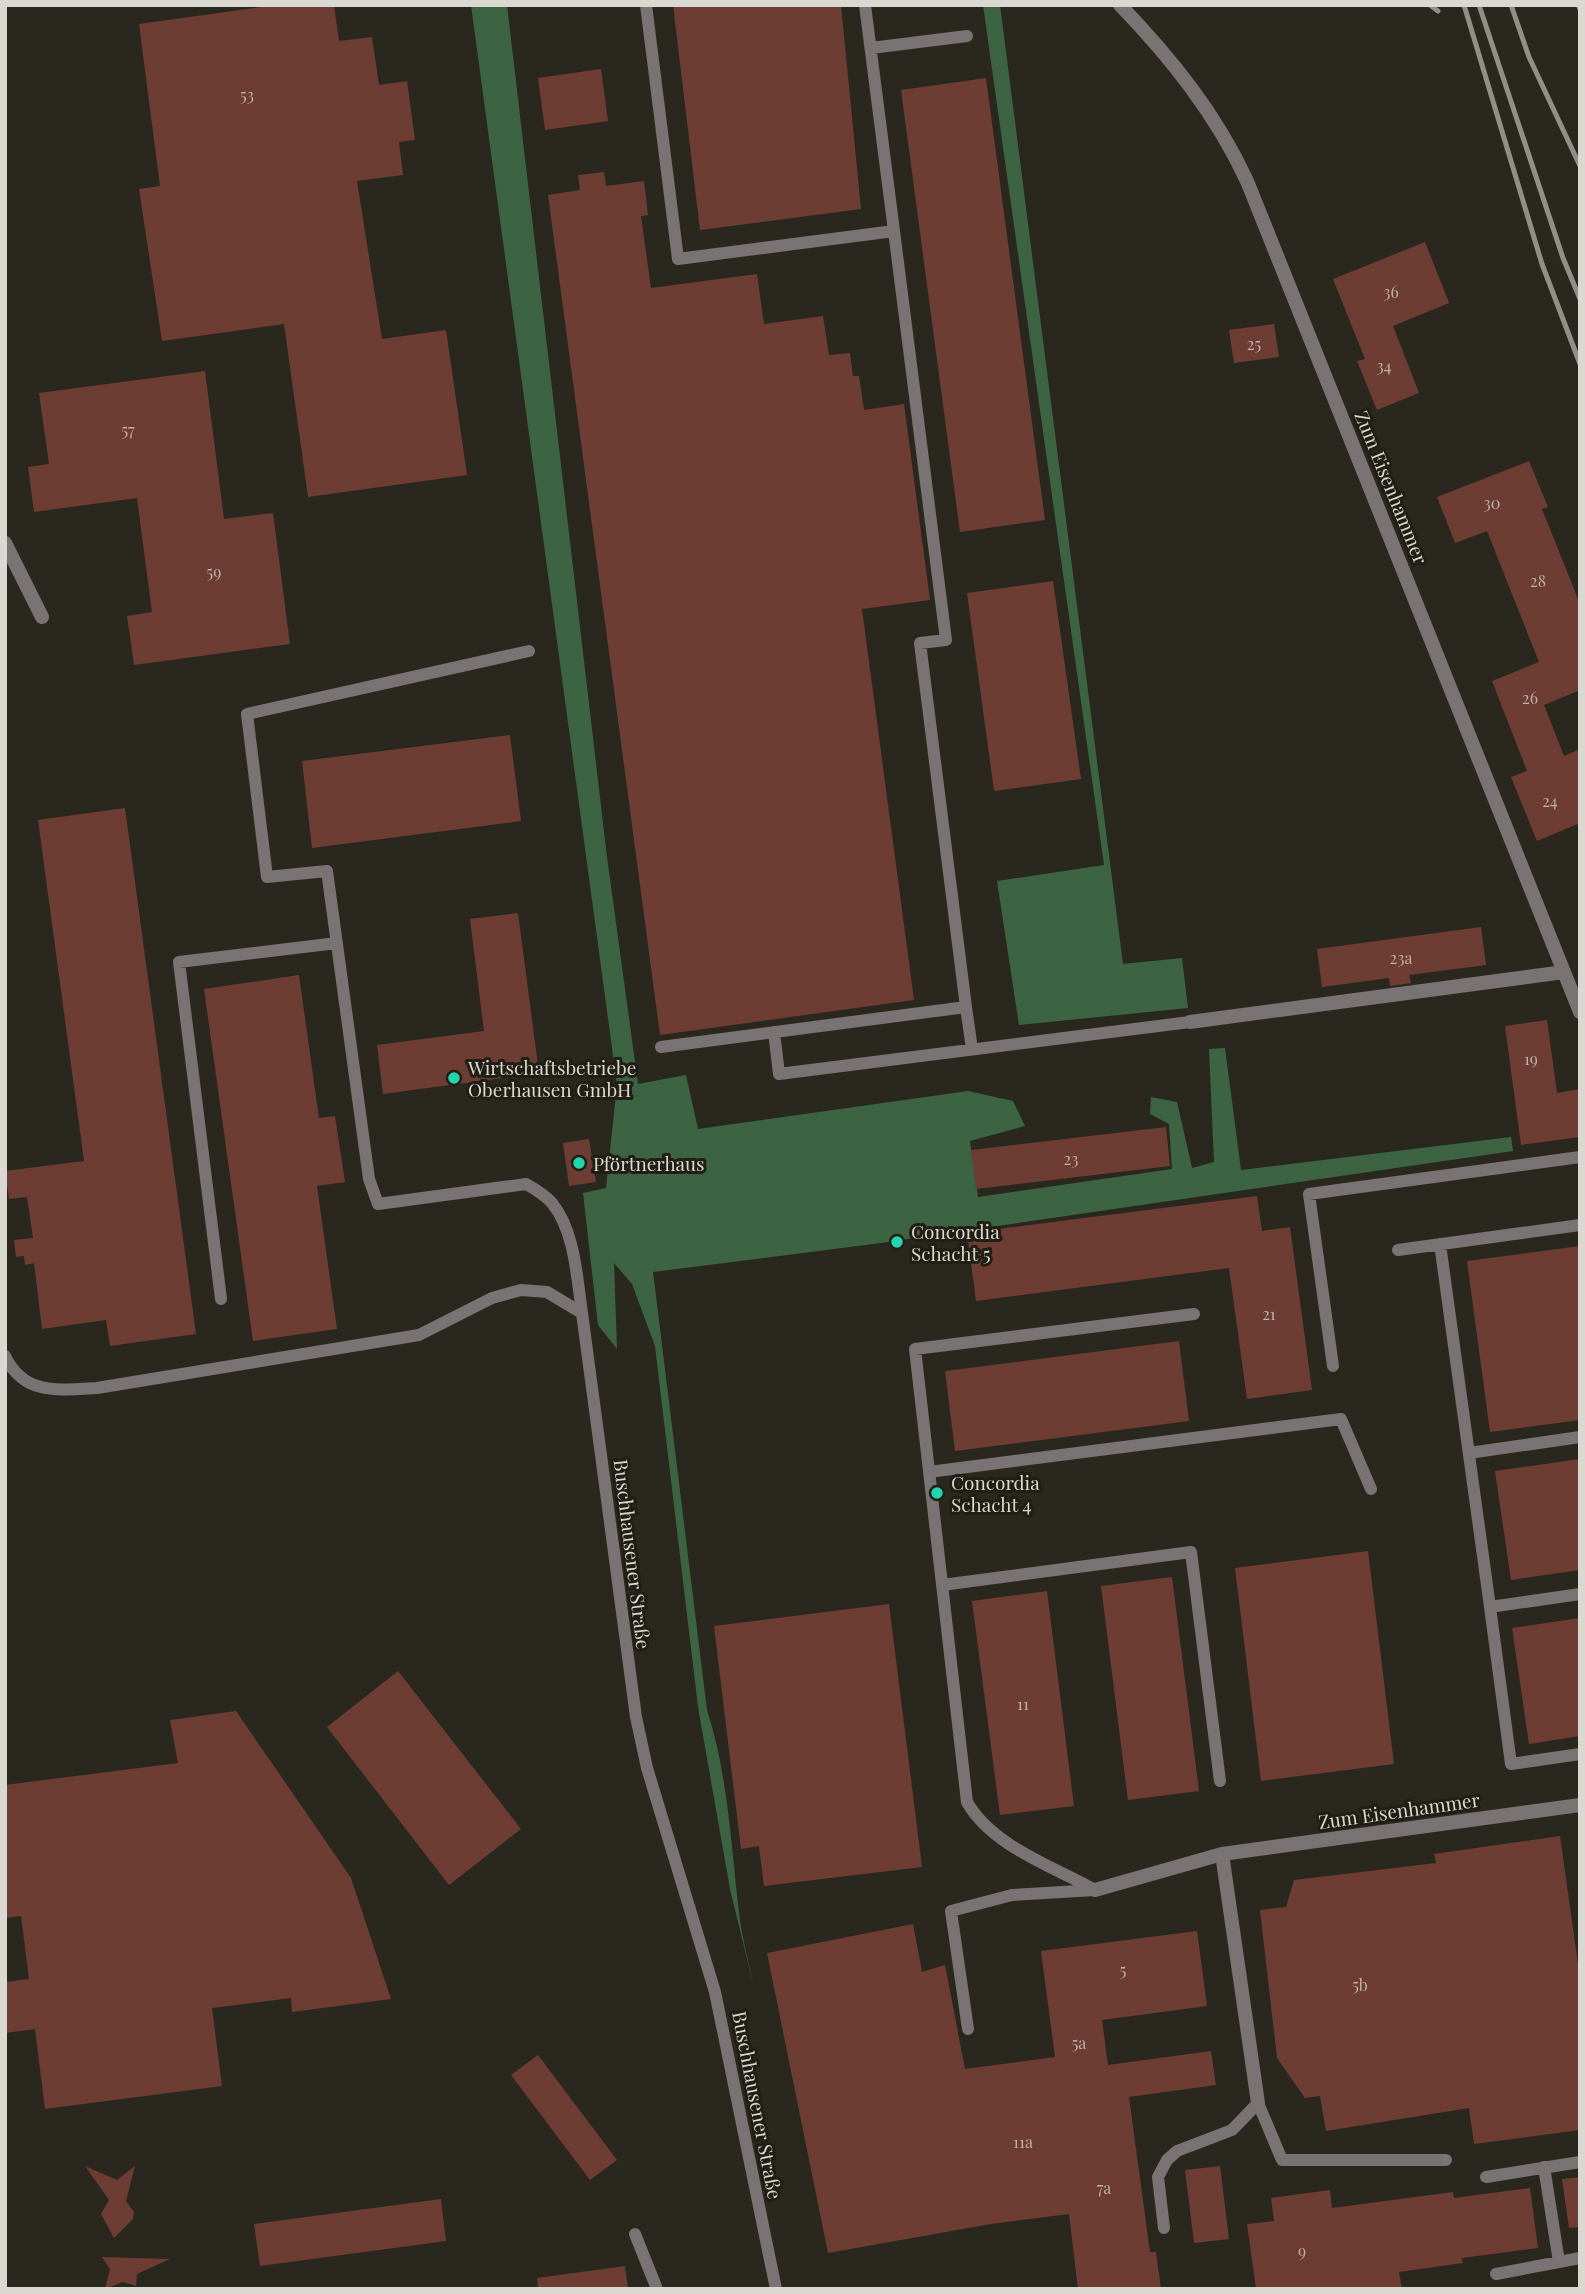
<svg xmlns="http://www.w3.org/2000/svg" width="1585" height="2294" font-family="'Playfair Display',serif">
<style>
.forest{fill:#3d6442}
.building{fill:#6d3d33}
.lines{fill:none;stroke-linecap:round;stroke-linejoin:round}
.service{stroke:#7a7373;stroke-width:12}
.minor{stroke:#7a7373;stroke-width:14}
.rail{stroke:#919088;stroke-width:5}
.poi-dot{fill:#22d5af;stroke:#211e15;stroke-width:2.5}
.labels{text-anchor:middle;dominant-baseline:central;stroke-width:6;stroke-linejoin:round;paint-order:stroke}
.number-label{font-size:16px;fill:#beb1aa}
.street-label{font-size:19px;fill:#d9d8d1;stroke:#211e15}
.poi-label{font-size:19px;fill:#d9d8d1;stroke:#211e15;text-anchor:start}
</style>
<rect width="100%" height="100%" fill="#2a281e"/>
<path class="forest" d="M471 5H507L607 857 638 1084 686 1075 698 1129 968 1091 1013 1101 1025 1126 970 1141 978 1197 1172 1169 1169 1124 1150 1114 1151 1097 1177 1102 1192 1168 1214 1162 1209 1049 1225 1048 1241 1170 1511 1137 1513 1151 881 1243 653 1272 707 1710C728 1775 731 1845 739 1913 742 1938 749 1963 754 1987L730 1889 698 1707 655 1346 632 1284 614 1263 617 1349 598 1325 583 1193 606 1188 617 1085Z
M983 5H1000L1123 964 1182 958 1188 1008 1019 1025 997 881 1104 865Z"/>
<path class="building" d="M276 5H334L339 41 372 37 379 85 407 81 415 140 399 142 403 175 357 181 382 339 446 330 467 475 308 497 284 324 162 341 139 189 160 186 139 24Z
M673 5H841L861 209 700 230Z
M601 69 608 121 545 130 538 78Z
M986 78 1045 520 960 532 901 90Z
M604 172 606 186 644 181 648 215 641 216 651 288 757 274 764 324 823 316 829 355 850 353 853 376H859L864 410 904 404 930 600 862 609 914 1000 660 1035 548 195 580 190 578 175Z
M1425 242 1449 303 1393 326 1419 393 1377 410 1357 361 1365 359 1333 279Z
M1274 324 1279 357 1234 363 1229 330Z
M205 371 224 519 273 513 290 644 134 665 127 616 152 612 137 498 34 512 28 467 49 464 39 393Z
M1529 461 1548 507 1542 509 1580 604V690L1544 705 1564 756 1580 749V823L1537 841 1511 777 1527 771 1492 681 1539 662 1487 531 1455 543 1437 497Z
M1053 581 1081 779 994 791 967 593Z
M510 735 521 821 312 848 302 761Z
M125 808 196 1334 110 1346 106 1320 42 1329 34 1263 25 1265 24 1256 16 1257 14 1240 33 1238 27 1197 9 1199 5 1171 84 1161 38 820Z
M518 913 539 1073 383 1094 377 1045 484 1031 470 919Z
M1481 927 1486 965 1409 975 1411 983 1390 986 1389 978 1322 987 1317 949Z
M299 975 319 1118 335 1116 345 1182 317 1186 337 1329 253 1341 204 989Z
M1547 1020 1557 1093 1580 1089V1137L1521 1145 1505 1026Z
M1166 1127 1170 1166 976 1189 971 1150Z
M589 1139 596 1182 569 1186 563 1143Z
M1257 1196 1262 1231 1290 1227 1312 1390 1247 1399 1229 1268 976 1301 967 1233Z
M1580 1246V1420L1490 1432 1467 1261Z
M1179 1341 1189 1421 955 1451 945 1371Z
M1580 1459V1570L1511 1580 1495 1471Z
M1368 1551 1394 1764 1261 1781 1235 1568Z
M1172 1577 1199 1791 1128 1800 1101 1586Z
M1047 1591 1074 1806 1000 1815 972 1601Z
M889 1604 922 1867 764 1886 759 1846 741 1849 714 1626Z
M1580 1618V1736L1529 1744 1512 1628Z
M398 1671 521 1829 449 1885 327 1727Z
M236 1711 351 1878 391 1999 292 2012 291 1998 212 2008 222 2086 45 2109 35 2029 5 2033V1982L29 1979 21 1916 5 1918V1785L178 1763 170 1720Z
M1560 1836 1580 1978V2130L1474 2144 1469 2108 1326 2131 1320 2096 1305 2098 1277 2058 1260 1910 1286 1907 1294 1880 1436 1863 1434 1854Z
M913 1924 922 1972 945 1965 965 2069 1055 2057 1041 1951 1197 1931 1207 2006 1102 2020 1108 2065 1211 2051 1216 2085 1129 2097 1150 2252H1156L1161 2289H1078L1069 2214 991 2224 828 2253 767 1953Z
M538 2055 617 2160 590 2180 511 2075Z
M85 2166 117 2180 135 2166 126 2201 134 2212 133 2219 114 2238 101 2214 109 2200Z
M1220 2166 1229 2239 1194 2243 1185 2170Z
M1580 2177V2227L1569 2228 1562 2179Z
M1530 2188 1538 2248 1462 2258 1463 2263 1399 2272 1402 2289H1256L1247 2224 1274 2221 1271 2198 1330 2190 1332 2208 1453 2192 1454 2198Z
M441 2199 446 2241 260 2266 254 2224Z
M102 2257 170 2259 137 2274 136 2286 123 2282 105 2289 110 2269Z
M625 2266 628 2289H538L537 2278Z"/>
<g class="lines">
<path class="service" d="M646 5 678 259 894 231 946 640 920 643 966 1007
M865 5 894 231
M871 48 967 36
M529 651 247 714 267 877 327 871 369 1179 378 1204 526 1184C535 1189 545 1195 552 1203 575 1231 577 1279 582 1313
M774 1032 779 1074 1190 1022
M661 1047 966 1007 972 1049
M1440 1244 1490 1607
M1398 1250 1580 1225
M221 1299 179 962 337 943
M5 1356C24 1396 59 1390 97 1388L419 1335 492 1298 521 1290 547 1292 582 1313 636 1717 647 1768 715 1992 776 2289
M1333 1366 1309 1194 1580 1157
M1469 1453 1580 1437
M929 1472 1341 1419 1371 1489
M942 1585 1191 1552 1220 1781
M1580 1594 1490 1607 1511 1764 1580 1754
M1095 1890C1052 1866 992 1846 967 1802L915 1349 1194 1314
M968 2029 951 1911 1012 1895 1095 1890
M1544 2167 1559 2262
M1486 2177 1580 2162
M1164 2228 1158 2177 1167 2160 1177 2151 1232 2130 1258 2103 1282 2160H1446
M635 2234 657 2289
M1496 2274 1580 2258"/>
<path class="minor" d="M1120 5C1171 58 1216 114 1247 181L1580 1012
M5 543 42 617
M1190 1022 1564 972
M1095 1890 1222 1854
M1258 2103 1222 1854 1580 1805"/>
<path class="rail" d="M1430 5 1438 11
M1464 5 1542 264 1580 364
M1479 5 1563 258 1580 299
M1511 5 1529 57 1580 166
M1578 5 1580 9"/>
</g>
<g class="poi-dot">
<circle cx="454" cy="1078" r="7"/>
<circle cx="579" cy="1163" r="7"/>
<circle cx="897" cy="1242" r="7"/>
<circle cx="937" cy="1493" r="7"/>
</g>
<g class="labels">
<g class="number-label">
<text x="247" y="94">53</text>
<text x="1391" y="291">36</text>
<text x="1254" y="343">25</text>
<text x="1384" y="365">34</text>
<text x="128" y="429">57</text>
<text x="1492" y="502">30</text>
<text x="214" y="571">59</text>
<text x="1538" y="580">28</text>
<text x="1530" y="697">26</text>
<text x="1550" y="800">24</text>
<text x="1401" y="957">23a</text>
<text x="1531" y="1058">19</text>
<text x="1071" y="1158">23</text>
<text x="1269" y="1313">21</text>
<text x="1023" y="1703">11</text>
<text x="1123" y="1969">5</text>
<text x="1360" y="1984">5b</text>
<text x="1079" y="2042">5a</text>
<text x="1023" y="2141">11a</text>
<text x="1104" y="2187">7a</text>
<text x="1302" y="2250">9</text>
</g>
<g class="street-label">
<text transform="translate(1392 487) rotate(68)">Zum Eisenhammer</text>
<text transform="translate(633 1554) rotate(83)">Buschhausener Straße</text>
<text transform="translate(1399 1810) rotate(-8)">Zum Eisenhammer</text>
<text transform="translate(758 2105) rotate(79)">Buschhausener Straße</text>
</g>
<g class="poi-label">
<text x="468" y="1067">Wirtschaftsbetriebe<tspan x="468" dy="22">Oberhausen GmbH</tspan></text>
<text x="593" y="1163">Pförtnerhaus</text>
<text x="911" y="1231">Concordia<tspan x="911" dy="22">Schacht 5</tspan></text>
<text x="951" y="1482">Concordia<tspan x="951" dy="22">Schacht 4</tspan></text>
</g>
</g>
<rect width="1585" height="2294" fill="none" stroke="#d9d8d1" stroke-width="14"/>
</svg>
